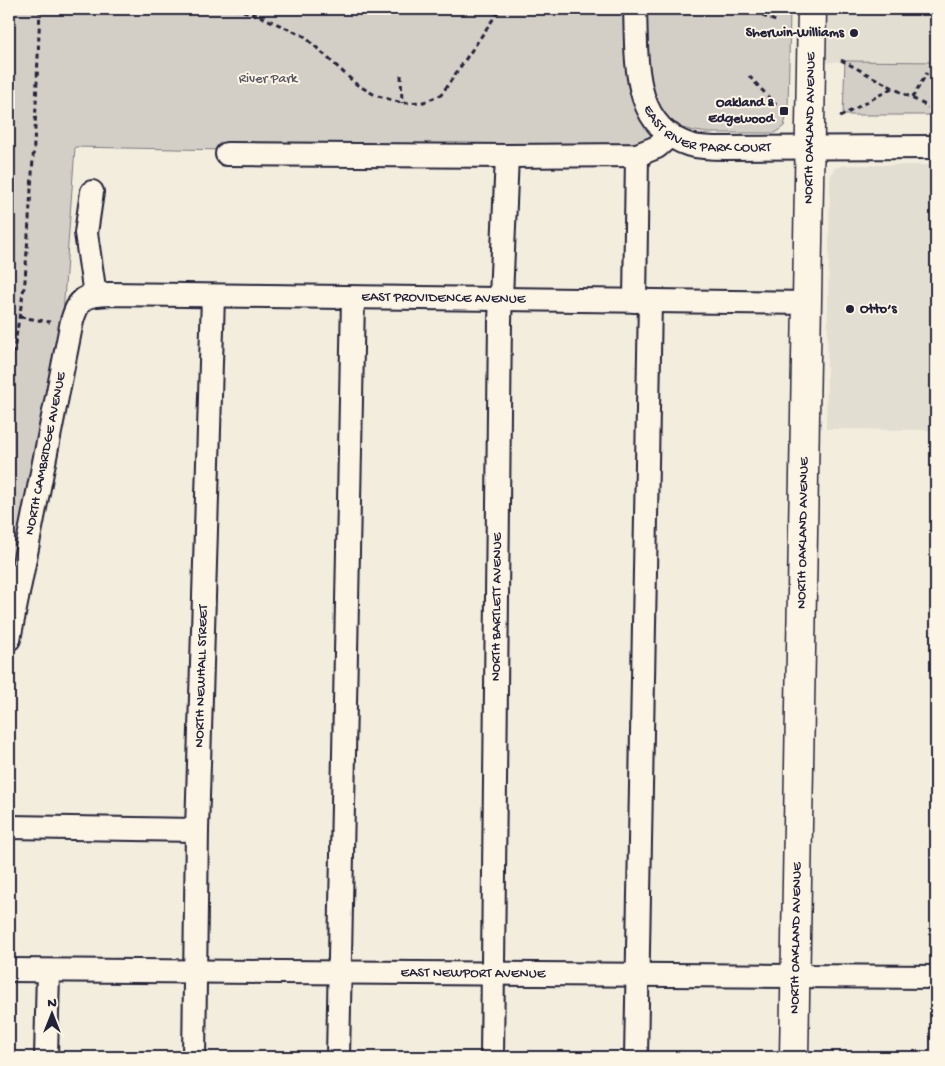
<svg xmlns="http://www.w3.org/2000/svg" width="945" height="1066" font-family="'Gochi Hand',sans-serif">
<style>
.built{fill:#e3ded2}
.green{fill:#d4cfc6;stroke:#7b7880}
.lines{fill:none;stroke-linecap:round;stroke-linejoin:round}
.minor-casing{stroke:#22223b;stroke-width:26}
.major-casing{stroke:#22223b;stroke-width:31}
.path{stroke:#22223b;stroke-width:3;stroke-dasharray:5 4;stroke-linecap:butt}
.minor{stroke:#fcf5e5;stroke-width:22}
.major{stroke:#fcf5e5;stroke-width:28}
.poi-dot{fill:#22223b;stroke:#fcf5e5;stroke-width:2}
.labels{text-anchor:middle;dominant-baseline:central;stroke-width:4;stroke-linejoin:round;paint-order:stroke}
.poi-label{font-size:14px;font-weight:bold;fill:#22223b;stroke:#fcf5e5;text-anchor:end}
.park-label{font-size:14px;fill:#575665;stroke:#fcf5e5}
.street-label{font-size:14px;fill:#22223b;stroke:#fcf5e5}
</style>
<rect width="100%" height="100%" fill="#f3edde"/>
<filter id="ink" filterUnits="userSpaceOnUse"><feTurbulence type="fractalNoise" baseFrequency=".02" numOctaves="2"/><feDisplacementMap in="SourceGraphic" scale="10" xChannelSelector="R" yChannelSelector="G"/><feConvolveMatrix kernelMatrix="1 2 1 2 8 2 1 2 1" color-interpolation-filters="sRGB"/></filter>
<g filter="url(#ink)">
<path class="built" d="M812 9H936V62L845 61 812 64Z
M845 165H936V430L826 429 830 182 831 175 835 168Z"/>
<path class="green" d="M9 9H790L788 110 784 126 775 133H709L695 131 682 128 663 114 649 137 648 143 644 147 225 150 75 147 57 397 9 626Z
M845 61 936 62V115H843Z"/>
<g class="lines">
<g class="minor-casing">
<g id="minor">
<path id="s1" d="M635 9C637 58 631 127 690 145 701 148 714 148 725 148L936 147"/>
<path d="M227 154 507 156 637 155 657 147 671 135"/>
<path d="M92 192 86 233 95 295"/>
<path d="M635 301 637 155"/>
<path id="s2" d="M9 639 72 321C79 297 85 295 109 294L807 303"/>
<path d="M9 827 197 830"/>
<path id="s3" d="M9 970 936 977"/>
<path d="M46 1057 48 971"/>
<path id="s4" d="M194 1057 197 830 213 296"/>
<path d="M338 1057 353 298"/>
<path id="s5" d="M492 1057 500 321 507 156"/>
<path d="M636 1057 650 301"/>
</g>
</g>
<g class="major-casing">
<g id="major">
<path id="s6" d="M794 1057 812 9"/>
</g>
</g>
<path class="path" d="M234 9 255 14 304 36 356 84 375 95 402 103 424 102 441 95 500 9
M756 9 765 17 778 22
M841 60 936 111
M401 75 402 103
M749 76 776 105
M912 98 927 73
M840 117 892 88
M20 317 50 322
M9 381 25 281 35 128 40 9"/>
<use href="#minor" class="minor"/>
<use href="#major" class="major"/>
</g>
</g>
<g class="poi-dot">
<circle cx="854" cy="33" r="5"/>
<rect x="779" y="106" width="10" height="10" rx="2.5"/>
<circle cx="850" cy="309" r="5"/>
</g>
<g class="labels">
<g class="poi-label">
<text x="844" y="33">Sherwin-Williams</text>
<text x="774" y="103">Oakland &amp;<tspan x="774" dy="16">Edgewood</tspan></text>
<text x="860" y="309" text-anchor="start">Otto’s</text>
</g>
<g class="park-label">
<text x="268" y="79">River Park</text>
</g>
<g class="street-label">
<text stroke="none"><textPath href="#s1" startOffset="169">EAST RIVER PARK COURT</textPath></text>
<text stroke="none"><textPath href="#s6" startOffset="929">NORTH OAKLAND AVENUE</textPath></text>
<text stroke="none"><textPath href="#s2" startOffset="710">EAST PROVIDENCE AVENUE</textPath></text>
<text stroke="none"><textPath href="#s2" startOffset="189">NORTH CAMBRIDGE AVENUE</textPath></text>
<text stroke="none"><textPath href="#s6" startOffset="524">NORTH OAKLAND AVENUE</textPath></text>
<text stroke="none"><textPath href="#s5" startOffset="450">NORTH BARTLETT AVENUE</textPath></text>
<text stroke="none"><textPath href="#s4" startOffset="381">NORTH NEWHALL STREET</textPath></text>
<text stroke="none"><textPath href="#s6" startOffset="119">NORTH OAKLAND AVENUE</textPath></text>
<text stroke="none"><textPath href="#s3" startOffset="464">EAST NEWPORT AVENUE</textPath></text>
</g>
</g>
<rect width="945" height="1066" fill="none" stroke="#fcf5e5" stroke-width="30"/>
<rect x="15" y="15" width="915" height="1036" fill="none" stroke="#22223b" stroke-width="2" filter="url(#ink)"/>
<g transform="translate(52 1014)" stroke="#fcf5e5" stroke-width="4" paint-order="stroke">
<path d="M0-4L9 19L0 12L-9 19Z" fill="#22223b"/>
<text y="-8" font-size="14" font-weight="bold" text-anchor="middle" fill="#22223b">N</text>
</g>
</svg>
